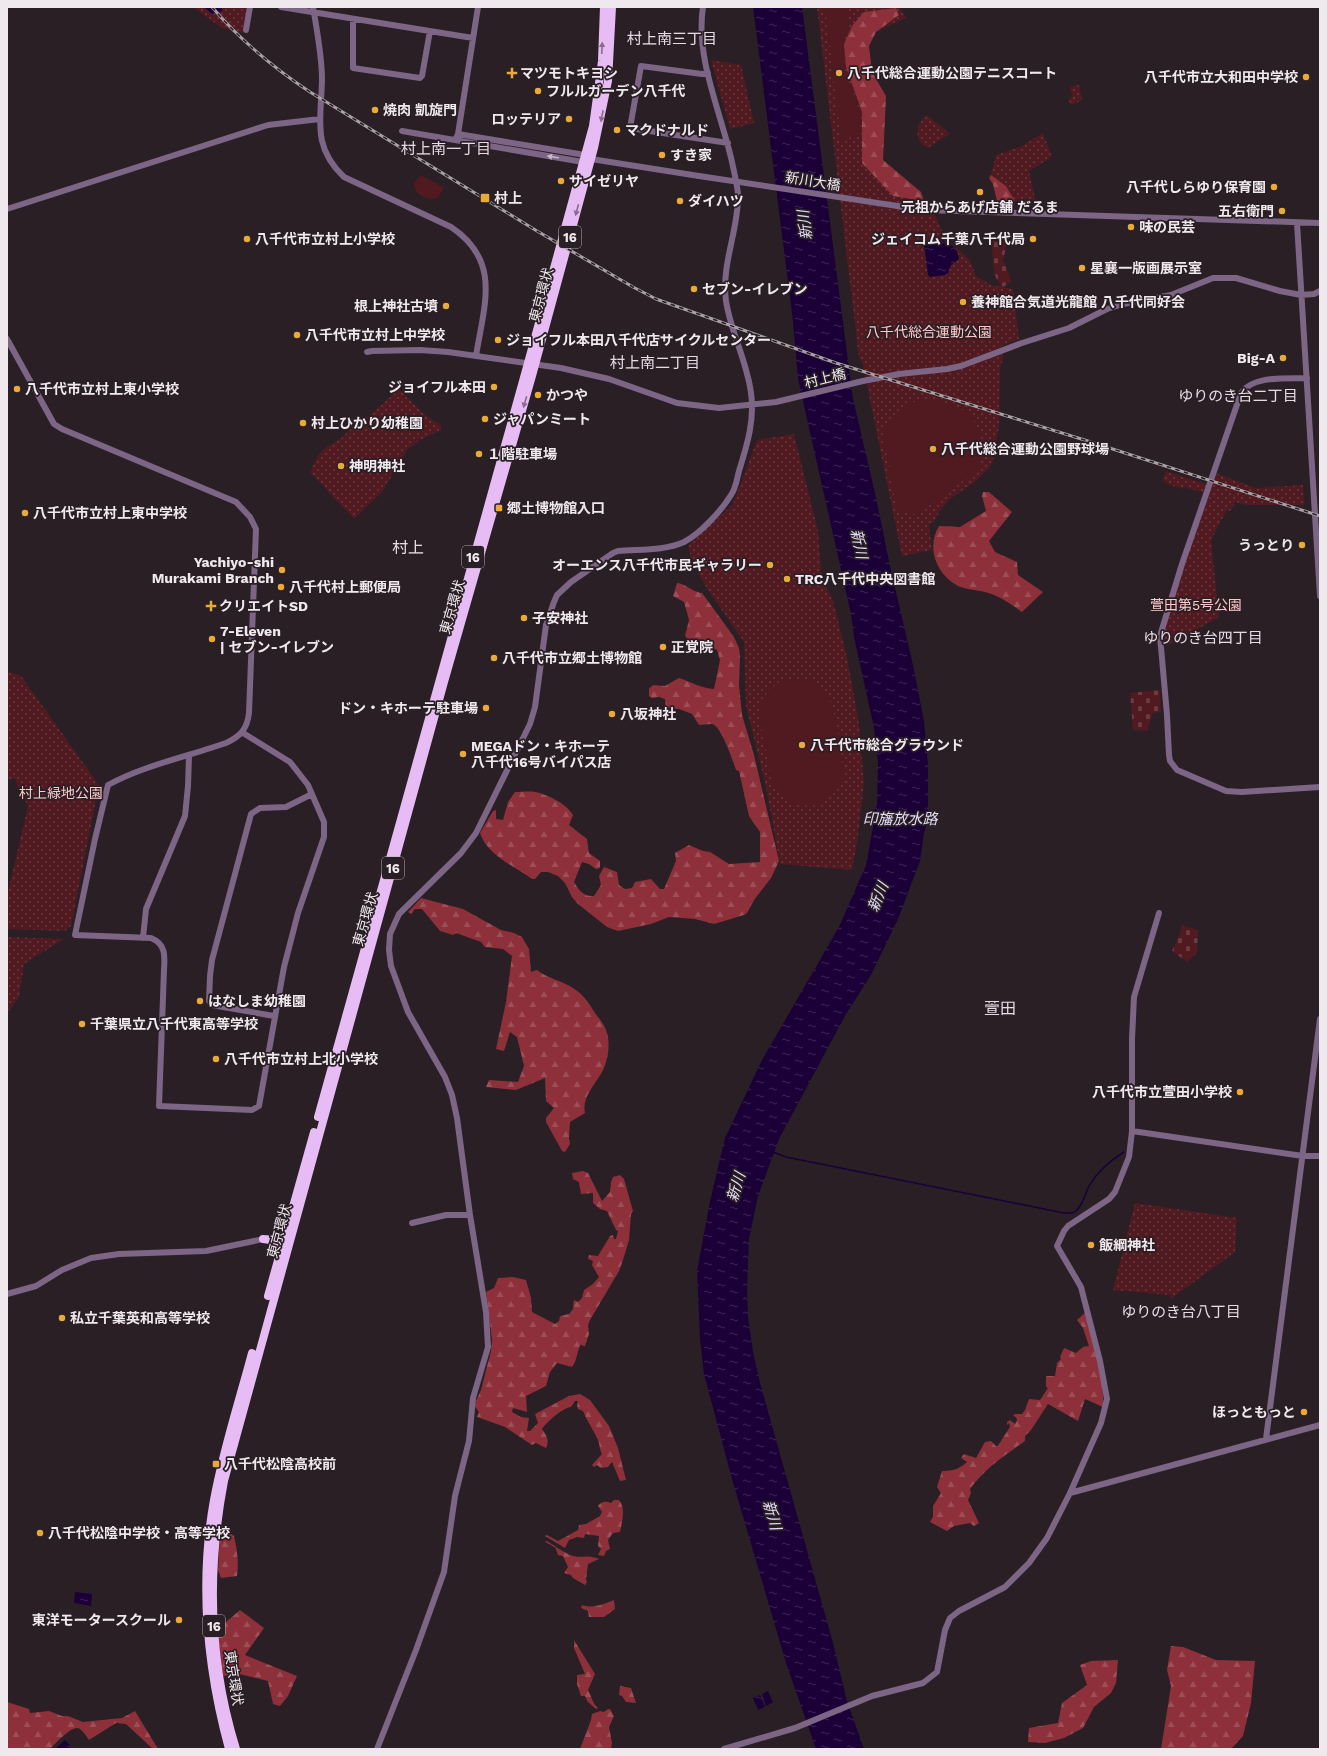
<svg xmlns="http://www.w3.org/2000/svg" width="1327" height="1756" font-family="'Work Sans','Noto Sans JP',sans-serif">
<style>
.grass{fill:url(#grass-dots)}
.forest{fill:url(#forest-firs)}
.cemetery{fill:url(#cemetery-stones)}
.garden{fill:#501a20}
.water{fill:url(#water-ripples)}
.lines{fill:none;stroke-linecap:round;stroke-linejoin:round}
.stream{stroke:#1b0038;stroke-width:1.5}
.tertiary{stroke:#7d6585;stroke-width:6}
.trunk{stroke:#e7bbf4;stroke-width:8}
.rail-casing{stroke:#a8a0a5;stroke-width:3}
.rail{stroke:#291f25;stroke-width:1.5;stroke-dasharray:4.5;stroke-linecap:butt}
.tertiary-bridge{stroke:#7d6585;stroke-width:6}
.oneway{fill:#886d8c}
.oneway2{fill:#c7bac9}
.poi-dot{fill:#eaaa39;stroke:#291f25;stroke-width:1.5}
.labels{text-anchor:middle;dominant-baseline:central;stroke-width:3.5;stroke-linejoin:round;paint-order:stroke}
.shield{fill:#291f25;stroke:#b4acb1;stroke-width:1}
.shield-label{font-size:13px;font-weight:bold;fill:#efe8ed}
.poi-label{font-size:14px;font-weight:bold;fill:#efe8ed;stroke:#291f25;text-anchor:start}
.street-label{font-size:14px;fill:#efe8ed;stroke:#291f25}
.park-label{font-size:14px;fill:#fec8c8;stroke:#291f25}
.neighbourhood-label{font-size:15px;fill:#e8dae3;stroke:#291f25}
.water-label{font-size:15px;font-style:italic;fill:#e2dcf3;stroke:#291f25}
.quarter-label{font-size:16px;fill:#e8dae3;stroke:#291f25}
</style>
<defs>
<pattern id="grass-dots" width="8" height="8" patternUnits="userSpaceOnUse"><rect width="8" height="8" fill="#501a20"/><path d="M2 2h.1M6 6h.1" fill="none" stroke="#6a3b41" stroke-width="1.8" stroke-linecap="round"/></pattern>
<pattern id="forest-firs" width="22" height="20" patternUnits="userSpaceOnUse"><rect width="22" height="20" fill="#8d303a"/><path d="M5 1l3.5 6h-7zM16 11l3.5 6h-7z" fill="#9d4e57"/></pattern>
<pattern id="cemetery-stones" width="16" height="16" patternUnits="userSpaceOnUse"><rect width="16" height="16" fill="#501a20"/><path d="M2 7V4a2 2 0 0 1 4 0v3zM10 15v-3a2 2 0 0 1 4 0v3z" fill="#6a3b41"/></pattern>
<pattern id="water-ripples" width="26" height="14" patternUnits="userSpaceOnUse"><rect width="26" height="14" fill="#1b0038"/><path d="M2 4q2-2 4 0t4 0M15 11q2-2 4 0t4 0" fill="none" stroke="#3c2555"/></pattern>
</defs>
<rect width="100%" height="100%" fill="#291f25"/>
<path class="grass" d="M193 7H248L243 33 222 28Z
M817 7H899L906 18 873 33 868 40 874 140 892 183 923 204 936 217 945 238 970 260 976 276 991 285 1013 289 1019 339 1001 346 1003 359 1000 368 999 426 993 461 989 468 976 481 950 499 939 512 934 522 929 524 932 550 902 556 862 361 859 358Z
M711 60 741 65 754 123 730 129Z
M1079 85 1082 100 1071 105 1068 99 1072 97 1070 87Z
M927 115 949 133 948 135 928 148C913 141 915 124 927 115Z
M1043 133 1052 157 1029 171 1036 202 1015 201 1006 186 991 175 996 155 1022 146Z
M399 389 425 415 441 425V430L420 440 407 450 382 492 354 519 310 472 319 454 325 448 340 439 360 421 370 415Z
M794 434 818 531 822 580 833 600 848 662 859 724 864 783 857 844 852 870 780 864 766 787 746 706 744 642 706 587 693 564 688 546 733 504 757 440Z
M1166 471 1209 485 1206 493 1184 487 1183 489 1165 483V481L1162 480Z
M1215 473 1256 488 1303 485 1304 505H1247L1236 502 1230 511 1227 510 1211 540 1219 617 1167 646 1162 637 1210 484Z
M7 671 21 676 99 785 71 926 65 931 7 929V896L28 806 15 779H7Z
M7 937 64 939 24 964 19 997 7 1014Z
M1135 1203 1237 1218 1235 1252 1171 1299 1170 1295 1113 1290Z"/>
<path class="forest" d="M896 8 899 15 876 32 869 46 872 72 886 96 883 160 921 192 924 201 893 196 862 163V112L846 67 844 44 852 26 864 12Z
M991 175 1006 186 1015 201H997L993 184 989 178Z
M983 492H989L1012 512 989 541 995 552 1017 562 1018 575 1043 592 1022 612C1011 604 998 595 985 592 976 590 965 589 958 586 936 574 926 547 939 526L960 527 986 511 982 496Z
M677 583C685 583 692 592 702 593L734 637 739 648 740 657 739 685 742 715 754 755 779 861 771 878 754 900 747 913 744 915 714 924 695 919 669 917 651 924 618 931 607 927 578 904 572 897 565 883 558 876 548 872H541L535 879H532C514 866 487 855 480 833L493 811 496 810V819L503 820 508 802 515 792C522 792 528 791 535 792 547 794 567 804 573 815L569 825 587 839 589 853 600 861V868L596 869 589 864 582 862 574 882C579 890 583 897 594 896L601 885 599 876 604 867 617 872 619 885 625 889 632 888 635 882 651 879 660 889H664L676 861 675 853 689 845 703 851 710 852 729 864 760 862V832L749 816 739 771 736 770C733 761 721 725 712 724 708 724 703 725 699 725L692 714 679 709 666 708 665 699 659 697 652 698 649 696V689L653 685 665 686 679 678C691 682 701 688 714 689L720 660 717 650 703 642 689 640 685 636 689 620 684 602 673 596Z
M421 898 463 909 501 930 514 933 522 937 529 949 531 972 537 970C547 978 562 981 573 988 583 994 589 1003 595 1013 600 1020 605 1025 607 1033 611 1047 607 1066 599 1077 592 1088 582 1099 585 1113L570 1122 569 1138 570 1144 565 1152 562 1151 546 1122V1118L554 1108 546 1101 545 1078 516 1090 486 1087 489 1080 518 1082 524 1066 517 1037 510 1032 504 1051 496 1049 506 1002 512 956 503 949 485 947 481 942 456 933 453 935 440 931 422 909H415L411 914 408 912Z
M583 1171 588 1173 602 1201 610 1192 611 1182 613 1177 620 1175 624 1179 633 1211 631 1214 629 1240 622 1263 619 1271 590 1320 588 1325 589 1334 585 1346 580 1345 575 1362 572 1367 557 1363 550 1372 546 1386 526 1396 527 1412 513 1408 512 1412 521 1417 529 1418 527 1431H530L538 1423 535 1414 569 1396 580 1394 590 1400 609 1426 618 1448 626 1480 620 1481 612 1462 608 1467 601 1468 597 1465 594 1467 592 1465 602 1454C599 1449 600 1443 597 1438 593 1429 587 1421 583 1411L578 1409 577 1406 578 1401H575L571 1407C562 1408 547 1422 542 1429 546 1435 550 1440 546 1448L536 1443 532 1445 505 1427 477 1417 479 1412 474 1405 481 1390 491 1351 492 1340 486 1292 494 1288 498 1278 513 1277 526 1280 531 1298 532 1312 555 1324 559 1321 560 1316 569 1314 573 1309 574 1300 578 1302 582 1298 584 1290 593 1284 599 1277 592 1265 593 1261 588 1259 589 1255 598 1256 610 1236 613 1235 614 1239H616L618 1231 616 1230 607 1211 600 1209 593 1203V1193L581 1194 579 1182 573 1179 572 1173Z
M1086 1312C1092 1338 1105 1381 1103 1407L1085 1399 1078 1421 1048 1404 1031 1430 1025 1436V1441C1005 1455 984 1469 970 1489L971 1493 968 1500 979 1523 974 1526 970 1523 954 1526 947 1531 930 1522 933 1517V1506L941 1493 937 1487 942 1471C953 1471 959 1469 967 1462L961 1458 964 1454 976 1458 985 1442 991 1441 997 1447 1010 1427 1009 1423 1007 1425V1422L1010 1420 1015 1424 1017 1420 1016 1417 1013 1416 1015 1414H1022L1025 1410 1029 1399 1040 1400 1048 1388 1046 1387V1376H1055L1057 1363 1061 1359 1060 1357 1064 1348 1076 1353 1083 1347 1089 1346 1083 1328 1077 1320Z
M614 1500H619C626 1508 622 1522 620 1532L613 1533 608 1540 610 1549 606 1551 604 1556 598 1555 601 1549 598 1546 599 1536 585 1534 584 1538 577 1537 569 1540 565 1548 545 1536 547 1535 558 1541 578 1530 579 1525 586 1524 600 1516 602 1512 598 1506C602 1501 605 1501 611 1503Z
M228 1532 234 1536C237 1549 239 1562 237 1576L221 1578 218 1570 220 1534Z
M547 1541C555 1546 564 1553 573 1556 582 1558 591 1555 599 1559L588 1564 586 1579 587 1582 585 1585 573 1578 571 1575 564 1573 568 1567 563 1556 558 1555 555 1547 545 1542Z
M614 1600 615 1609 604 1617H589L588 1611 581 1608 582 1605C593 1609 604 1604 614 1600Z
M240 1610 264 1628 245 1655 297 1676 288 1696 280 1706 273 1704 268 1681 239 1674 223 1676 218 1639V1629Z
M574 1640 595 1674 588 1690C592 1697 592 1703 598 1708L596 1709 588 1702 585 1696H581L577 1684V1675L585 1674 574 1648Z
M1171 1646 1183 1647 1216 1660 1255 1661 1251 1703 1243 1736 1231 1749H1161L1171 1686 1167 1670Z
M1118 1660 1116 1683 1111 1693 1094 1707 1083 1728 1064 1738 1045 1743 1028 1742 1029 1728 1058 1723 1062 1703 1087 1685 1080 1665 1091 1661Z
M620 1686 631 1688 636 1703 626 1702 622 1696 619 1695Z
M7 1702 29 1709 30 1713 49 1711 62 1716H68L83 1722 122 1718 135 1711 158 1749H153L126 1724 116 1723 89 1740C87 1737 82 1729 78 1728 70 1727 55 1744 50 1749H7Z
M608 1709H610L614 1716 609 1727 612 1743 611 1749H580L591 1720 592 1714 600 1711 604 1712Z"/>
<path class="cemetery" d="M992 239 1012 240 1006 247 1003 261 1007 268 1011 282 1003 287C990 278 994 255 991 241Z
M1160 690 1161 712 1153 713 1147 731 1133 730 1130 693Z
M1182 925 1198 930 1197 953 1187 962 1172 951 1180 933Z"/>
<path class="garden" d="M825 7H849V28L843 44 847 86H851L860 111V135L841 140Z
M421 175 444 188 437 198C427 202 413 194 414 183Z
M919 399C950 401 979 408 981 445 982 454 982 460 979 469L917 515 898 510 888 468 890 467C888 458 884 448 883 439 881 418 904 408 919 399Z
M801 678C812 681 820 685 827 694 834 704 847 769 842 781 829 812 787 814 772 783L760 719V708L763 698 771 688 778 683Z"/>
<path class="water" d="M204 7H222V11L212 14Z
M753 7H802L853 399 875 493 890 566 913 665 924 721 928 764V820L924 833 920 861 898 919 871 975 846 1014 779 1139 758 1196 749 1239 747 1288 748 1317 753 1352 760 1383 833 1643 847 1701 864 1749H816L786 1663 732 1479 704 1374 700 1339 697 1271 710 1201 725 1138 762 1060 839 927 866 865 874 821V810L877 806 878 762 874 728 854 637 851 614 798 379 793 321Z
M942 240C952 246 957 245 959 259L951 265 948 273 945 275 930 277 928 275 924 245 925 243Z
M75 1592 92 1594 91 1606 74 1603Z
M768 1691 773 1703 766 1706 762 1694Z
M760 1695 765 1707 758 1710 753 1698Z
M65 1740 71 1746 68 1749H55Z"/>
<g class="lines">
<path class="stream" d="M773 1152 786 1157 1064 1213C1068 1213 1073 1214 1076 1211 1083 1205 1085 1194 1089 1186 1097 1172 1111 1160 1124 1152"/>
<path class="tertiary" d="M281 7 473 38
M313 7C317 31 322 56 322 80 321 120 312 147 344 177L451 227C502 261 484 305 476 356
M353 19V68L420 78 422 76 430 31
M246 30 250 7
M708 73 702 74 641 66 630 128 728 143
M402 131 583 162 586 161
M458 138V134L478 7
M455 140 458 134 585 155 591 159 699 176
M7 209 268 125 320 119
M924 210 1320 223
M1297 223 1320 596
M7 339 54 424 62 429 236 502 250 517 256 529 249 713C247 729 241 736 226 743 189 756 142 766 108 785L95 839 75 935 151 938C166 944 165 956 164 970L159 1106 252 1110 259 1106 284 967 298 913 324 837V822L308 785 290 762 243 733
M367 352 372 351 420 350 448 352 561 368 609 379 677 403 719 408 776 402 863 381 899 374 947 369 961 366 1022 343 1069 328 1107 309 1123 304 1171 295 1213 278H1236L1280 291 1301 295 1314 294 1320 291
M1307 378C1287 379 1253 375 1241 393L1182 564 1160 636 1167 715 1169 755 1170 761 1177 770 1226 791 1242 792 1320 787
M143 938 146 909 185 816 188 786 189 756
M274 1016 212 1005 209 1001 210 976 212 960 251 814 260 808 286 807 312 794
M1132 1131 1303 1156H1320
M412 1223 446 1215H470
M7 1294 36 1286 62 1270 91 1258 119 1254 206 1251 288 1234
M1266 1439 1320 1019
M1070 1493 1320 1425
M377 1749 416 1650 444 1572 455 1496 469 1441 473 1398 488 1347 486 1312 470 1215 457 1118 452 1095 445 1077 408 1012 391 966 389 950 390 934 399 914 461 853 476 833 530 724 535 707 546 625 554 602 557 595 571 582 613 553 618 551C639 549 664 551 684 542 700 534 722 510 731 495 736 488 737 478 739 471 747 445 755 420 751 393 747 361 731 333 726 301 721 263 739 230 738 194 737 183 734 172 732 162 721 112 695 58 703 7
M724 1749 795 1728 872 1696 923 1683 937 1672 945 1630 950 1618 959 1611 1005 1587 1029 1563 1047 1538 1070 1493 1101 1423 1107 1399 1100 1361 1081 1287 1057 1246 1064 1231 1068 1226 1109 1199 1115 1192 1129 1157 1132 1131V1039L1134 997 1159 913"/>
<path class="trunk" d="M318 1117 528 363 593 126 602 61 604 7
M263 1239C273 1240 278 1241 280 1251
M268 1296 314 1132
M229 1749C207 1668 199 1583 214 1500 223 1450 239 1402 252 1353
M236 1749C209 1662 207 1570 224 1481L444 682 532 376 594 148 608 81 612 7"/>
<g class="rail-casing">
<path id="rail" d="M212 7C240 40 274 68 310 92L537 231 633 287 656 299 836 363 1091 442 1320 516"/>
</g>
<use href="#rail" class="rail"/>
<path class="tertiary-bridge" d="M699 176 924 210"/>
</g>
<defs><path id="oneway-solid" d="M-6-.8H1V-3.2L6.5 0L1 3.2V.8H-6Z"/></defs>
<g class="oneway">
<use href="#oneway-solid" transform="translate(602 48) rotate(-88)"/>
<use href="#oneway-solid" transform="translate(602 116) rotate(101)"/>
<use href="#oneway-solid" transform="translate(577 210) rotate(105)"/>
<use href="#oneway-solid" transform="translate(525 402) rotate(106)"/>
</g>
<use class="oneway2" href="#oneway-solid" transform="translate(553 157) rotate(-170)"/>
<g class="poi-dot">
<path d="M510 67h4v4h4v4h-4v4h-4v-4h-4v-4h4z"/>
<circle cx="839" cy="73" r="4"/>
<circle cx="1306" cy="77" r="4"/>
<circle cx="538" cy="91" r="4"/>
<circle cx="375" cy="110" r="4"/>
<circle cx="569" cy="119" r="4"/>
<circle cx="617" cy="130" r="4"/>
<circle cx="662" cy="155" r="4"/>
<circle cx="561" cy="181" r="4"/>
<circle cx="1274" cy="187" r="4"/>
<circle cx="980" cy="192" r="4"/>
<rect x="480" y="193" width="10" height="10" rx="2"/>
<circle cx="680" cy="201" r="4"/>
<circle cx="1282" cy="211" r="4"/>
<circle cx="1131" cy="227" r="4"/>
<circle cx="247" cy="239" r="4"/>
<circle cx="1033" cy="239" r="4"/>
<circle cx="1082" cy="268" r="4"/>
<circle cx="694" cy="289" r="4"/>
<circle cx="963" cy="302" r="4"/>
<circle cx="446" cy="306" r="4"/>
<circle cx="297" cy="335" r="4"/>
<circle cx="498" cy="340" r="4"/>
<circle cx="1283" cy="358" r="4"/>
<circle cx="494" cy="387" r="4"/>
<circle cx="17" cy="389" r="4"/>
<circle cx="538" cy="395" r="4"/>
<circle cx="485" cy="419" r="4"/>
<circle cx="303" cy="423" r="4"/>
<circle cx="933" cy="449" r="4"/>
<circle cx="479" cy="454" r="4"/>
<circle cx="341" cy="466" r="4"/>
<rect x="495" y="504" width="8" height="8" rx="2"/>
<circle cx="25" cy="513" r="4"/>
<circle cx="1302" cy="545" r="4"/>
<circle cx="770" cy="565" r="4"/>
<circle cx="282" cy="570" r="4"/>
<circle cx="787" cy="579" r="4"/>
<circle cx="281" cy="587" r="4"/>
<path d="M209 600h4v4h4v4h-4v4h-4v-4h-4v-4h4z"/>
<circle cx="524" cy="618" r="4"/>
<circle cx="212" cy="639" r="4"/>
<circle cx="663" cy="647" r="4"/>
<circle cx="494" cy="658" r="4"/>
<circle cx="486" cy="708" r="4"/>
<circle cx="612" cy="714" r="4"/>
<circle cx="802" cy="745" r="4"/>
<circle cx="463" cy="754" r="4"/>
<circle cx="200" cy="1001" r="4"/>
<circle cx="82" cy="1024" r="4"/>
<circle cx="216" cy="1059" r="4"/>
<circle cx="1240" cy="1092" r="4"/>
<circle cx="1091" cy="1245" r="4"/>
<circle cx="62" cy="1318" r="4"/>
<circle cx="1304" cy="1412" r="4"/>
<rect x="212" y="1460" width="8" height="8" rx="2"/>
<circle cx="40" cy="1533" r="4"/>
<circle cx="179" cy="1620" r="4"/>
</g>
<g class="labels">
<g class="shield">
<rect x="559" y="226" width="22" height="22" rx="3"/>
<rect x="462" y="546" width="22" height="22" rx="3"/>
<rect x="382" y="857" width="22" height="22" rx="3"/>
<rect x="203" y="1615" width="22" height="22" rx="3"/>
</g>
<g class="shield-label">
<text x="570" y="237">16</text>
<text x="473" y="557">16</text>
<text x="393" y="868">16</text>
<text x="214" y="1626">16</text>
</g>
<g class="poi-label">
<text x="520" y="73">マツモトキヨシ</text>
<text x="847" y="73">八千代総合運動公園テニスコート</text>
<text x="1298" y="77" text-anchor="end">八千代市立大和田中学校</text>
<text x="546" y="91">フルルガーデン八千代</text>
<text x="383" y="110">焼肉 凱旋門</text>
<text x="561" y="119" text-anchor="end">ロッテリア</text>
<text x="625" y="130">マクドナルド</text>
<text x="670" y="155">すき家</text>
<text x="569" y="181">サイゼリヤ</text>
<text x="1266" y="187" text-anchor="end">八千代しらゆり保育園</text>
<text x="494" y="198">村上</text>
<text x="688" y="201">ダイハツ</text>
<text x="980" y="207" text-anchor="middle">元祖からあげ店舗 だるま</text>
<text x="1274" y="211" text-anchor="end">五右衛門</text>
<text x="1139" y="227">味の民芸</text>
<text x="255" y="239">八千代市立村上小学校</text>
<text x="1025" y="239" text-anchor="end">ジェイコム千葉八千代局</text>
<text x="1090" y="268">星襄一版画展示室</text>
<text x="702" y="289">セブン-イレブン</text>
<text x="971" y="302">養神館合気道光龍館 八千代同好会</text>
<text x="438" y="306" text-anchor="end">根上神社古墳</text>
<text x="305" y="335">八千代市立村上中学校</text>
<text x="506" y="340">ジョイフル本田八千代店サイクルセンター</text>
<text x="1275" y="358" text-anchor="end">Big-A</text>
<text x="486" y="387" text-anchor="end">ジョイフル本田</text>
<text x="25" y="389">八千代市立村上東小学校</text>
<text x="546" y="395">かつや</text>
<text x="493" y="419">ジャパンミート</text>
<text x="311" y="423">村上ひかり幼稚園</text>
<text x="941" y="449">八千代総合運動公園野球場</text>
<text x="487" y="454">１階駐車場</text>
<text x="349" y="466">神明神社</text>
<text x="507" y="508">郷土博物館入口</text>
<text x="33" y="513">八千代市立村上東中学校</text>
<text x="1294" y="545" text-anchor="end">うっとり</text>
<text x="274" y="562" text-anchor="end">Yachiyo-shi<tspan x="274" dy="16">Murakami Branch</tspan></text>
<text x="762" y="565" text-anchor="end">オーエンス八千代市民ギャラリー</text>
<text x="795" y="579">TRC八千代中央図書館</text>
<text x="289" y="587">八千代村上郵便局</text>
<text x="219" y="606">クリエイトSD</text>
<text x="532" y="618">子安神社</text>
<text x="220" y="631">7-Eleven<tspan x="220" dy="16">| セブン-イレブン</tspan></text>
<text x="671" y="647">正覚院</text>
<text x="502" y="658">八千代市立郷土博物館</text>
<text x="478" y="708" text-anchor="end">ドン・キホーテ駐車場</text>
<text x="620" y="714">八坂神社</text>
<text x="810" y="745">八千代市総合グラウンド</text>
<text x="471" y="746">MEGAドン・キホーテ<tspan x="471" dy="16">八千代16号バイパス店</tspan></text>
<text x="208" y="1001">はなしま幼稚園</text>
<text x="90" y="1024">千葉県立八千代東高等学校</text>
<text x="224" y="1059">八千代市立村上北小学校</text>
<text x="1232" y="1092" text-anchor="end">八千代市立萱田小学校</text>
<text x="1099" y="1245">飯綱神社</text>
<text x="70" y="1318">私立千葉英和高等学校</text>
<text x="1296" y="1412" text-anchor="end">ほっともっと</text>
<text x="224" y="1464">八千代松陰高校前</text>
<text x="48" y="1533">八千代松陰中学校・高等学校</text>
<text x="171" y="1620" text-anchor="end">東洋モータースクール</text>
</g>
<g class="street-label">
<text transform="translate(813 181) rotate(9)">新川大橋</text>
<text transform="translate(541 295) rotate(-75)">東京環状</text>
<text transform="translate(825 378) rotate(-14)">村上橋</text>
<text transform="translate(452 607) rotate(-74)">東京環状</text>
<text transform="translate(365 919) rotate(-74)">東京環状</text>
<text transform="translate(279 1231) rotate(-75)">東京環状</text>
<text transform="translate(234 1678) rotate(81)">東京環状</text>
</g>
<g class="park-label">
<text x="929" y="332">八千代総合運動公園</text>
<text x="1196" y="605">萱田第5号公園</text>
<text x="61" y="793">村上緑地公園</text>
</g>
<g class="neighbourhood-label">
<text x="672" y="39">村上南三丁目</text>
<text x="446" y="149">村上南一丁目</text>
<text x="655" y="363">村上南二丁目</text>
<text x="1238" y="396">ゆりのき台二丁目</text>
<text x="1203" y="638">ゆりのき台四丁目</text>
<text x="1181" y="1312">ゆりのき台八丁目</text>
</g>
<g class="water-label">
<text transform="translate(805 225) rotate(-97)">新川</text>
<text transform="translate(859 544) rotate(78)">新川</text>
<text x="900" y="819">印旛放水路</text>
<text transform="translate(878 897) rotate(-68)">新川</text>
<text transform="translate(736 1187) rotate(-73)">新川</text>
<text transform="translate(772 1515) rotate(74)">新川</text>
</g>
<g class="quarter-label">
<text x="408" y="547">村上</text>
<text x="1000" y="1008">萱田</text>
</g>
</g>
<rect width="1327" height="1756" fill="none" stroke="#efe8ed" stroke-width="16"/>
</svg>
